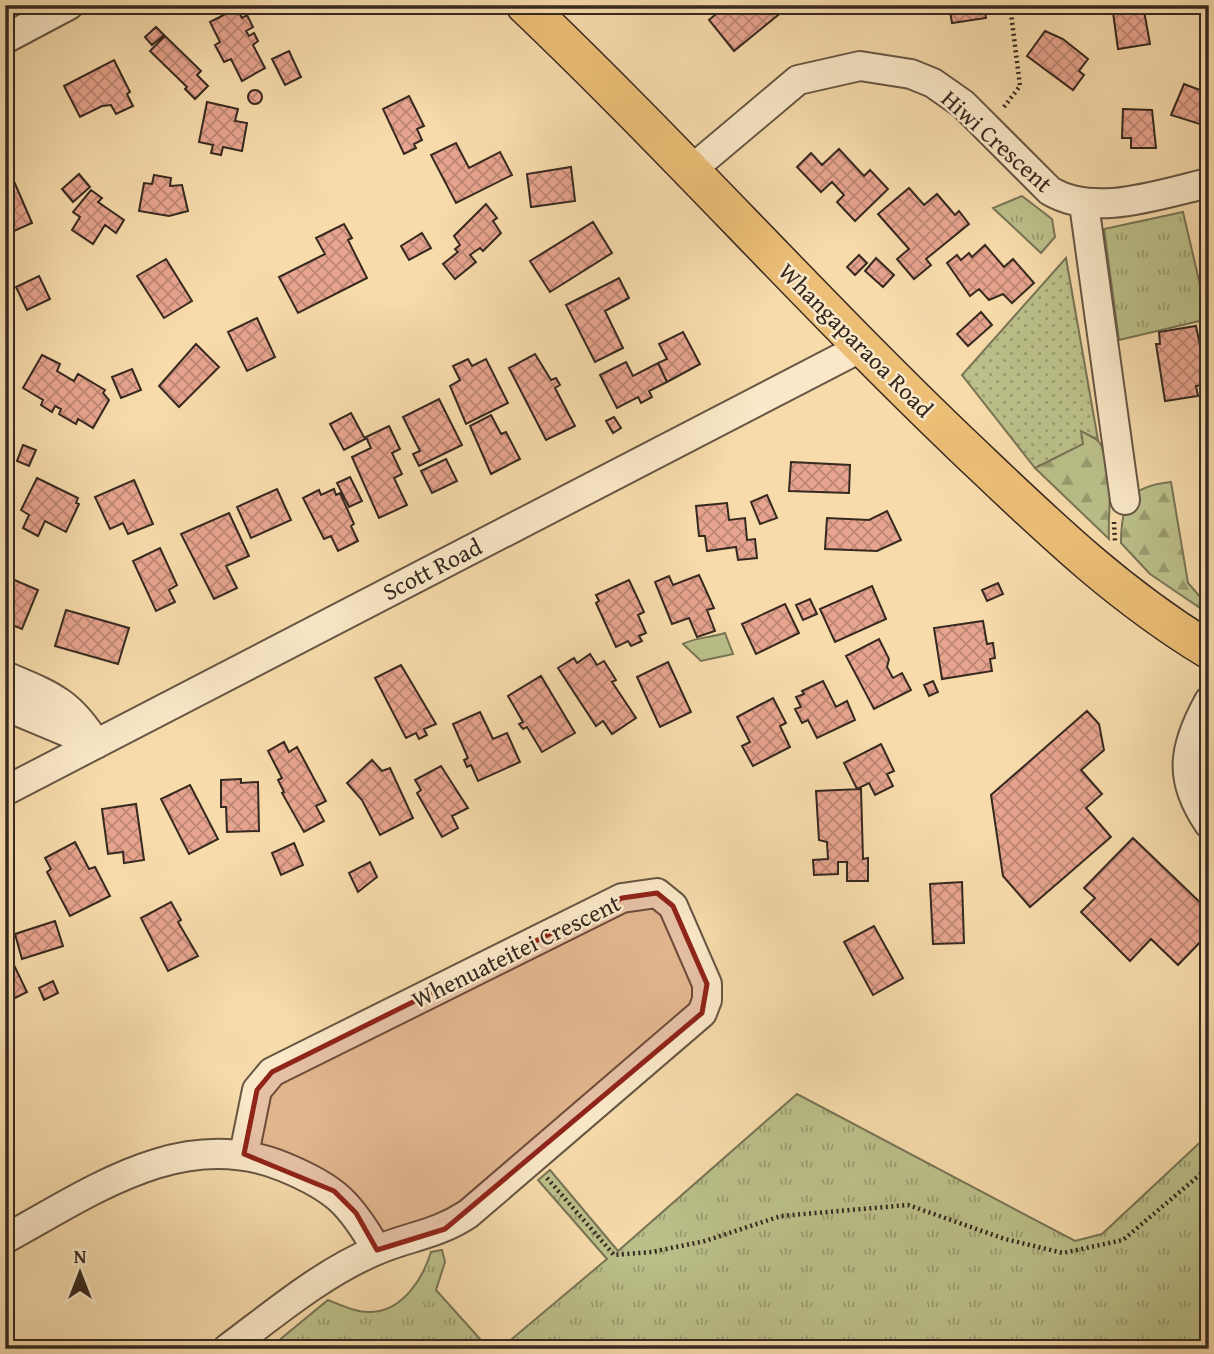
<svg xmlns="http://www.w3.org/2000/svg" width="1214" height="1354" font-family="'Gentium Book Plus',serif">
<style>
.grass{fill:url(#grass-tufts);stroke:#787455;stroke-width:2}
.forest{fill:url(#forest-firs);stroke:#787455;stroke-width:2}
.park{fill:url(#park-dots);stroke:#787455;stroke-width:2}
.pitch{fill:#bbc08a;stroke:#787455;stroke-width:2}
.building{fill:url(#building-cross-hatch);stroke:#362920;stroke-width:2}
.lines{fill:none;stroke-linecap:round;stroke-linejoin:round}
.minor-casing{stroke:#665643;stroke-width:32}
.major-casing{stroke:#362920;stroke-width:40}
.path{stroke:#362920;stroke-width:4.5;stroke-dasharray:2 3.5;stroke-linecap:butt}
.minor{stroke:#fae8c8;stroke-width:28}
.major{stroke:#ecbe76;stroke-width:37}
.marked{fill:#8f2418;fill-opacity:0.2;stroke:#8f2418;stroke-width:5;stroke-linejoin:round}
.labels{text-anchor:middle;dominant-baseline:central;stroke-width:5;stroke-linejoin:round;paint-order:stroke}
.street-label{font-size:24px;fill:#362920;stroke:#fae8c8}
</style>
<defs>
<pattern id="grass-tufts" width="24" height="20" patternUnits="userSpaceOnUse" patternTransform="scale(1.75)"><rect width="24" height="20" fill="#bbc08a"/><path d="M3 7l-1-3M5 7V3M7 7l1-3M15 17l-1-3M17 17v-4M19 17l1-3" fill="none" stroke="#999c70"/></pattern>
<pattern id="forest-firs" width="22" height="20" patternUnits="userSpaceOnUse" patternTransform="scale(1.75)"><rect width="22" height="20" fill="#bbc08a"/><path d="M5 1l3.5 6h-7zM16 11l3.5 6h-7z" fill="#999c70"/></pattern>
<pattern id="park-dots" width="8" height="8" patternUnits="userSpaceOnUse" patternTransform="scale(1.75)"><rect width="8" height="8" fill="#bbc08a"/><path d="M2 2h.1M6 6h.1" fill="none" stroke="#999c70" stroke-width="1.8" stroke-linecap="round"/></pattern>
<pattern id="building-cross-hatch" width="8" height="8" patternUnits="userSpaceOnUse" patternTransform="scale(1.75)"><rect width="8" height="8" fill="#e7a48e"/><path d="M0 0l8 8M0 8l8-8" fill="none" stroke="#bc8674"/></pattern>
</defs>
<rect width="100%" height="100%" fill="#f7dbab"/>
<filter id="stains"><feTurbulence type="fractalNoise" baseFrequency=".00286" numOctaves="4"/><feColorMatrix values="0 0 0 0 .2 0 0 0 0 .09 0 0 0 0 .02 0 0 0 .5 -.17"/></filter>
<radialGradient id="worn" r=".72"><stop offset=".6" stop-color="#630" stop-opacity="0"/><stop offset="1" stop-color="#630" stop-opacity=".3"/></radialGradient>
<path class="grass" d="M1022 196 1052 219 1055 237 1041 253 993 208Z
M1183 212 1208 319 1119 340 1104 229Z
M797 1094 1075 1241 1102 1234 1209 1134V1349H500L607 1259 538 1180 550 1170 618 1251Z
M442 1250 445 1262 436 1290 489 1349 272 1346 328 1300C341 1305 357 1313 371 1312 403 1311 423 1278 431 1252Z"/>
<path class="forest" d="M1080 430C1086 434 1095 437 1099 442 1117 465 1107 512 1109 539L1035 468 1082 444Z
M1171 482 1188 583 1209 607V614L1150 574 1121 543C1121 501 1130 486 1171 482Z"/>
<path class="park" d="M1066 258 1098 440 1081 431 1083 444 1035 468 962 375Z"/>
<path class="pitch" d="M725 633 733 654 701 661 683 644C696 637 710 638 725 633Z"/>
<path class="building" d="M727 5H779L783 11 734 51 709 20Z
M949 5H984L986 18 952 23Z
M1112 5H1143L1150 44 1118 49Z
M237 8 242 18 247 15 253 27 246 31 249 36 254 33 258 41 253 45 265 68 242 81 231 59 224 62 215 45 220 42 210 22Z
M156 27 164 35 152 45 145 37Z
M1045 31 1063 39 1088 59 1079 71 1084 75 1073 90 1027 56Z
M165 36 201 71 197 75 208 86 195 99 185 89 187 87 150 51Z
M289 51 301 77 285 85 272 59Z
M114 60 130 92 127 94 133 106 116 114 111 105 102 106 80 117 64 86Z
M1184 84 1205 92 1209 90V127L1171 115Z
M248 97a7 7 0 1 1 14 0a7 7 0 1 1-14 0Z
M409 96 424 126 417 129 422 140 414 144 416 148 404 154 383 109Z
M207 102 238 109 235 121 247 123 242 151 223 147 221 155 211 153 213 145 199 142Z
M1123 109 1152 110 1156 148H1131V138H1122Z
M456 143 469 168 500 152 512 175 456 203 431 155Z
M839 149 864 176 870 170 888 189 855 221 837 202 844 195 832 182 821 192 797 167 811 153 822 165Z
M571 167 575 201 531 207 527 174Z
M79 174 90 187 73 202 62 189Z
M154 175 171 178 170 186 182 185 188 211 169 216 139 211 144 183 152 184Z
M13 179 32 223 5 235V182Z
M909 188 924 205 937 194 955 215 959 211 969 224 926 259 931 265 914 279 897 259 909 249 878 214Z
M91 190 102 198 98 202 124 220 116 233 105 225 93 244 72 230 80 217 73 212Z
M486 204 497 218 493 221 501 233 483 251 480 248 470 255 476 262 455 279 443 264 458 252 455 249 460 245 454 236Z
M593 222 612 253 550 292 530 261Z
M344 224 352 238 348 240 367 278 298 313 279 277 325 254 316 238Z
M422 233 431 248 409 260 401 246Z
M985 245 1004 267 1013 259 1034 283 1012 303 1003 294 989 300 979 289 970 296 947 263 957 255 961 260 969 253 972 257Z
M859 255 867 263 855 275 847 267Z
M876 258 894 275 883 287 865 271Z
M166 259 192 301 164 318 137 276Z
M39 276 50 299 27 310 16 287Z
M619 278 629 298 605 311 623 348 595 362 566 305Z
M981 312 992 325 968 346 957 334Z
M257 318 275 357 247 371 228 332Z
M1196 326 1208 384 1196 386 1198 396 1165 401 1156 344H1160L1159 332Z
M683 332 700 364 667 382 658 363 667 359 659 344Z
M196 344 219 367 179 407 159 386Z
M535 354 551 380 556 378 560 385 555 388 575 426 546 440 509 368Z
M42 355 60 364 57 371 74 381 78 374 105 390 103 393 109 400 93 428 78 419 76 424 59 414 61 409 55 406 52 412 41 405 43 400 23 388Z
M468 359 472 366 486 359 508 403 466 424 450 386 460 380 453 366Z
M626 362 633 376 658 363 667 382 649 391 652 397 641 403 638 397 617 408 600 375Z
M132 369 141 390 121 398 112 377Z
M439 399 462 445 419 466 413 454 420 451 403 417Z
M351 413 365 439 344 450 330 424Z
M491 415 501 434 506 432 520 459 491 474 470 426Z
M614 417 621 428 613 433 606 421Z
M389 426 400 449 392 453 402 474 394 478 407 505 379 518 352 457 371 448 366 437Z
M23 445 36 450 29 466 17 461Z
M1209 447V471L1204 472 1201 448Z
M446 459 457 481 432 493 421 471Z
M791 462 850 465 849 493 789 491Z
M350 477 362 501 349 507 337 483Z
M37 478 78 498 76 503 79 504 66 532 45 521 38 536 23 528 29 515 21 510Z
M134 480 153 524 128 534 123 523 110 529 95 497Z
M277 489 291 520 251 538 237 507Z
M334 489 336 495 340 493 354 524 351 526 358 541 338 551 331 536 324 539 303 498 319 490 321 495Z
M767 495 777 518 760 524 751 502Z
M727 503 729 520 745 518 747 540 755 539 757 558 738 560 736 547 707 551 705 536H699L696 506Z
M887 511 901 540 877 551 825 549 827 518 869 520Z
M229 513 249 556 226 566 237 588 214 599 181 534Z
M160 548 177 585 169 590 175 602 156 611 133 561Z
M699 575 714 608 707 610 715 631 697 637 689 618 672 624 655 582 669 576 673 585Z
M5 576 38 590 22 629 5 622Z
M629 580 644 612 638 615 646 633 639 636 642 641 631 646 628 641 616 647 596 603 599 601 596 595Z
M998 583 1003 594 987 601 982 590Z
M872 586 886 619 835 642 820 609Z
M810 599 817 614 803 620 796 605Z
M785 604 799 633 756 654 742 624Z
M66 610 129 628 118 664 55 646Z
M983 621 987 644 993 643 995 658 990 659 992 671 942 679 934 628Z
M879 639 889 659 887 667 893 678 902 673 911 690 874 709 846 656Z
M590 654 597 665 604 661 616 680 612 682 636 718 612 734 603 721 596 726 558 668 574 658 577 663Z
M668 662 691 712 660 727 637 677Z
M401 665 436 724 424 729 427 735 419 739 416 733 406 738 375 678Z
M541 676 575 733 542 752 527 727 523 729 519 724 523 722 508 696Z
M823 681 836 707 847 701 855 720 817 738 808 720 802 723 795 709 801 707 796 697 804 694 802 691Z
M933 681 938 692 929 696 924 685Z
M773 698 786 723 780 726 790 747 753 766 742 746 750 742 737 717Z
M1087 711 1099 724 1104 750 1081 770 1102 794 1086 808 1111 837 1030 907 1003 876 991 795Z
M480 712 493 739 507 733 520 762 478 781 471 765 467 767 464 760 468 758 453 724Z
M284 742 289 752 297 747 326 801 316 806 324 821 304 832 282 793 284 792 278 780 282 778 268 751Z
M881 744 894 771 887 774 893 786 875 795 869 783 857 789 844 763Z
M372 760 382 771 390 768 413 818 380 835 362 800 347 783Z
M441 766 468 808 452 816 458 828 442 837 417 793 421 790 415 780Z
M241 779V783L258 782 259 831 227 832 226 807H221V780Z
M190 785 218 839 189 854 161 799Z
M861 789 863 859 868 858V881H847V862H838V874L814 875 813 860 828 859 827 842 819 840 816 791Z
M136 804 144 860 124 863 123 852 108 854 102 809Z
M1133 838 1209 911V933L1178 965 1151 939 1130 961 1081 912 1095 898 1084 888Z
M75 842 89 869 95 867 110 896 70 916 47 872 51 869 45 858Z
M294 843 303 865 281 875 272 853Z
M370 862 377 877 358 892 349 873Z
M962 882 964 943 933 944 930 884Z
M171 902 181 920 178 922 198 956 168 971 141 918Z
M55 921 63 946 22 959 15 934Z
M874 926 903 978 873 995 844 942Z
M11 959 27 992 5 1003V962Z
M53 981 58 993 44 1000 39 988Z"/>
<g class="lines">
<g class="minor-casing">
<path id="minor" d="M5 39 69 5
M690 171 798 80 860 66 911 74 933 83 963 104 1050 191C1096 218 1159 194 1209 183
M1084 204 1125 500
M5 676C50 695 70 701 96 744
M1209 701C1183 748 1178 779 1209 824
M5 706 96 744
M5 791 860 348
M5 1239C91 1192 183 1125 284 1167 335 1188 350 1203 377 1250
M227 1349C274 1314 322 1273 377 1250 410 1236 436 1235 468 1214L702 1013 707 1000V984L673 906 657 893 622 898 272 1072 257 1090 244 1154"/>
</g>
<g class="major-casing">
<path id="major" d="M525 5C676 149 814 304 965 448 1044 523 1115 593 1209 650"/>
</g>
<path class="path" d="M1004 107 1020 86 1010 5
M1114 522 1115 542
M547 1178 614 1255 652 1252 705 1241 781 1216 908 1205 1005 1239 1063 1253 1123 1240 1209 1167"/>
<use href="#minor" class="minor"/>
<use href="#major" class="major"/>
</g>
<path class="marked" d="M657 893 673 906 707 984 702 1013 445 1229 377 1250 356 1213 334 1191 244 1154 257 1090 272 1072 622 898Z"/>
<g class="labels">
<g class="street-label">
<text transform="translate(997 141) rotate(42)">Hiwi Crescent</text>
<text transform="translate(856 340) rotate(45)">Whangaparaoa Road</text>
<text transform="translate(432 569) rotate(-27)">Scott Road</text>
<text transform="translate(516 951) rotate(-26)">Whenuateitei Crescent</text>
</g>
</g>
<rect width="1214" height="1354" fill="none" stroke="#f7dbab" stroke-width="28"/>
<rect x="7" y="7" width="1200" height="1340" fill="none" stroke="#362920" stroke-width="3.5"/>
<rect x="14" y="14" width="1186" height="1326" fill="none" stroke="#362920" stroke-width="2"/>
<g transform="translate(80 1273)" stroke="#fae8c8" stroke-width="5" paint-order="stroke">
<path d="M0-5L12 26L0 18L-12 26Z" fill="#362920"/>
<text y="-10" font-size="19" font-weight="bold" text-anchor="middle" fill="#362920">N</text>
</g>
<rect width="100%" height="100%" filter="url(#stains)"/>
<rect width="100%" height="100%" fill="url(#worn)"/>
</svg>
